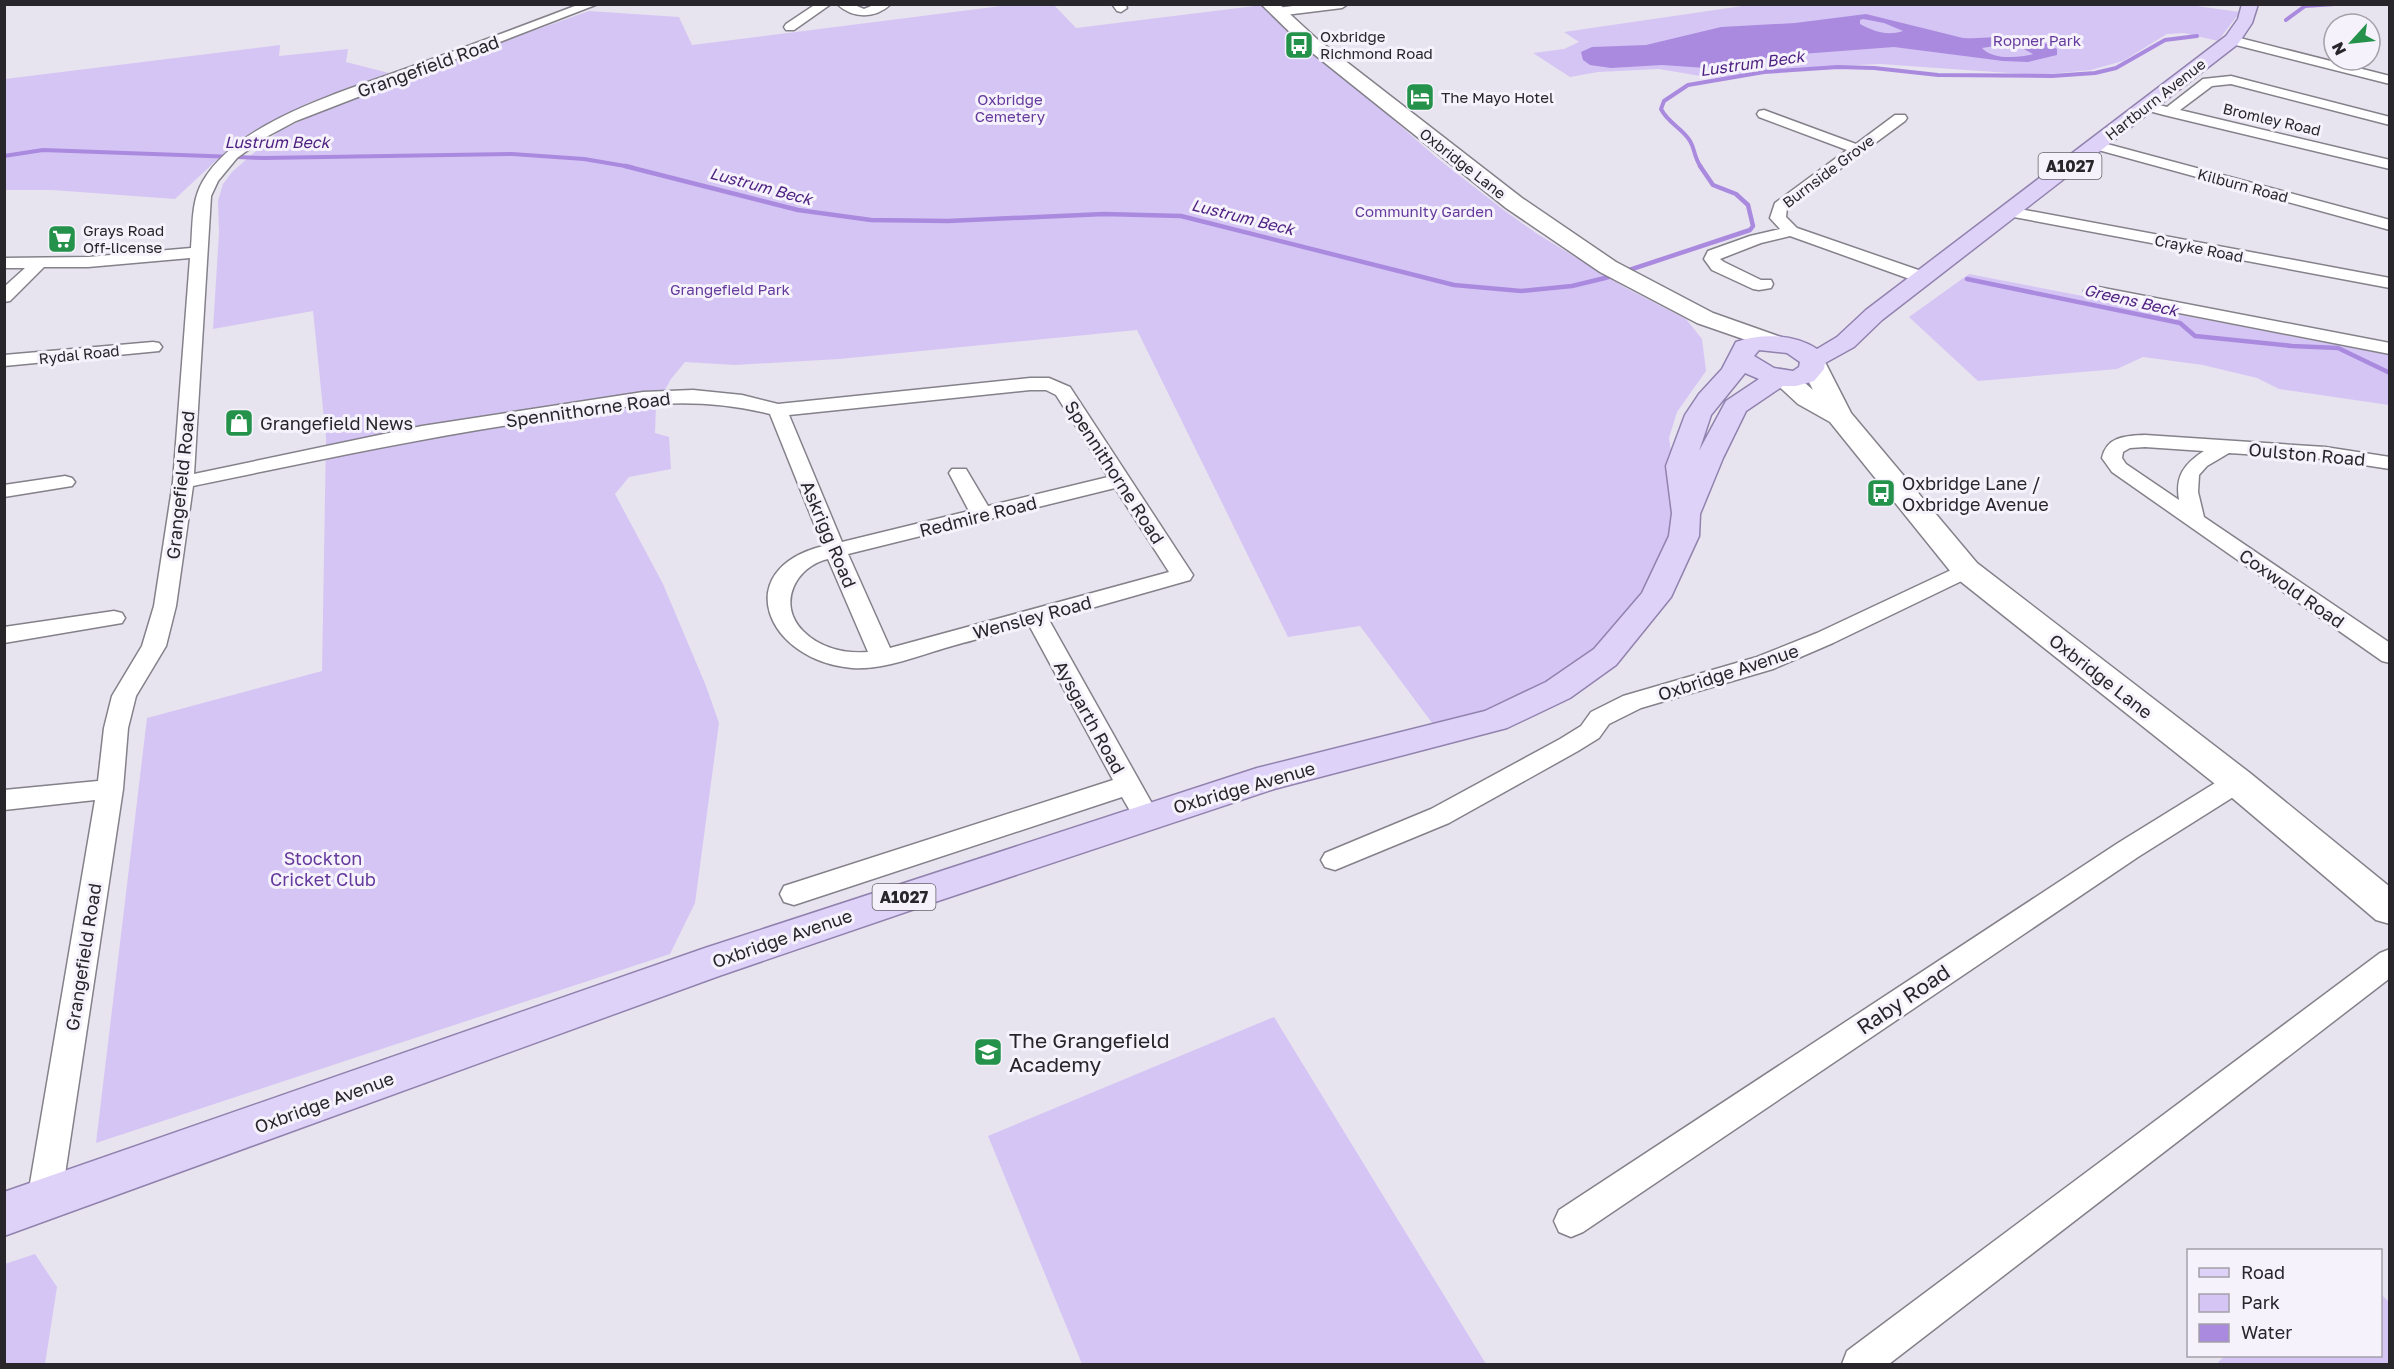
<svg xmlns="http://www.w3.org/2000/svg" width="2394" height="1369" font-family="'Golos Text',sans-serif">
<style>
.green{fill:#d5c5f4}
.water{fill:#aa8adf;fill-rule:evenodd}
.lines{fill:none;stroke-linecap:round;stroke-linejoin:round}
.stream-far1{stroke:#aa8adf;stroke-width:4}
.stream{stroke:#aa8adf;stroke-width:4.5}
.street-casing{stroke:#84818a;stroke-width:3}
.secondary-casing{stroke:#84818a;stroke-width:3}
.primary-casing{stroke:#9182ae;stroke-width:3}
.street{fill:#fff;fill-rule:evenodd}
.secondary{fill:#fff;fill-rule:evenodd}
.primary{fill:#dfd2f9;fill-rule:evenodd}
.labels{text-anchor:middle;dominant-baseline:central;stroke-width:6;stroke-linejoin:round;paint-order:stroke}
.far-poi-label{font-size:15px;fill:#28262a;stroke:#f5f2fc;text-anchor:start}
.far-park-label{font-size:15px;fill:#653a9d;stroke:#f5f2fc}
.far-street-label{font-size:15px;fill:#28262a;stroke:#f5f2fc}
.far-water-label{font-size:16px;font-style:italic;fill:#4d1f81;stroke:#f5f2fc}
.shield{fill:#f5f2fc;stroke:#666369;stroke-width:1.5}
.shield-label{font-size:16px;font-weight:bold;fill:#28262a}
.street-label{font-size:18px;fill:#28262a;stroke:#f5f2fc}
.poi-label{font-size:18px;fill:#28262a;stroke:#f5f2fc;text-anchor:start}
.park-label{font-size:18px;fill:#653a9d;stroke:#f5f2fc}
.near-street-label{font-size:21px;fill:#28262a;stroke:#f5f2fc}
.near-poi-label{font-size:21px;fill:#28262a;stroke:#f5f2fc;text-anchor:start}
</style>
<rect width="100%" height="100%" fill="#e8e4ef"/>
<path class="green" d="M1756 4H2182L2240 12 2218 41 2184 33 2167 34 2123 61 2091 70 2039 75 1880 64 1793 68 1712 78 1659 69 1598 72 1570 77 1533 53 1564 49 1579 42 1564 32Z
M1009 5H1054L1076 28 1263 5 1437 158 1505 211 1536 233 1624 287 1686 319 1702 339 1706 371 1677 412 1669 438 1684 536 1605 657 1441 735 1360 626 1288 637 1137 330 839 359 735 365 685 362 671 379 656 406 655 433 669 437 671 469 629 477 615 494 663 584 706 686 719 723 695 903 670 954 96 1143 147 718 322 671 326 438 313 311 213 329 219 233 218 201 223 184 232 172 279 131 329 108 479 50 589 11 679 17 692 45Z
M280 45 279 56 348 49 346 62 389 73 308 103 236 142 175 199 52 190H5V79Z
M1969 274 2389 355V405L2279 389 2257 378 2203 365 2143 357 2117 369 1978 381 1909 317Z
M1274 1017 1486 1364H1082L988 1136Z
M35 1254 57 1287 45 1364H5V1264Z
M2381 1294 2389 1302V1364H2220L2218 1362 2225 1356H2380Z"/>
<path class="water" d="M1866 14 1963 38C2002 40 2018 28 2057 49V55L2028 62 2003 61 1894 47 1776 56 1706 68 1662 65 1611 68 1590 65 1583 60 1581 52 1592 47 1646 45 1721 27 1795 23ZM1863 19 1884 23 1903 31C1887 36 1875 32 1860 24V20ZM2008 44 2022 48 2033 54C2019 58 1992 60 1982 48Z"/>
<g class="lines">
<path class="stream-far1" d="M2286 20 2305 6 2335 4
M4 156 43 150 264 158 512 154 584 159 631 167
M1701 167C1694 158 1695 149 1690 141 1682 128 1668 123 1661 109L1664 101 1688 85 1764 72 1838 67 1874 68 1938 75 2052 76 2095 73 2116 68 2165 40 2197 36"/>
<path class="stream" d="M625 166 798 210 871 220 948 221 1104 214 1181 216 1454 285 1521 291 1572 286 1605 278 1750 230 1753 226 1748 205 1736 194 1713 185 1700 166
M1967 279 2180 323 2195 336 2292 346 2338 348 2390 373"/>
<g class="street-casing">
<path id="street" d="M580 4H598L296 121 266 137 237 158 218 181 211 196 194 474 422 426 643 392 693 390 742 395 778 404 1030 378H1049L1070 387 1193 575 1190 580 1049 620 1159 816 1155 823 1146 826 1137 823 1122 797 794 905 784 902 780 894 784 886 1113 780 1029 625C1001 633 973 640 945 648 915 657 883 670 852 668 767 661 728 570 823 546L770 414C684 392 612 408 527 422 415 439 304 463 193 486L176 606 166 646 136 696 128 728 123 789 61 1201 56 1212 44 1217 32 1212 27 1201 95 800 4 810V790L98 781 104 728 112 696 142 646 154 606 173 482 190 258 88 267H44L10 301 4 302V287L25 268H4V258L88 257 191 248C193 226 191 201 203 181 239 119 352 89 416 65 471 45 525 25 580 4ZM1030 390H1046L1056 395 1108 477 988 506 966 469H952L949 473 969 511 842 542 789 415ZM1115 488 1169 572 890 648 848 554ZM828 559 868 652C844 654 820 648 803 631 776 604 796 566 828 559Z
M816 4H831L794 30H786L784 27 786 24Z
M837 4H852L864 9 876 4H891C875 19 853 19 837 4Z
M1112 4H1125L1127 8 1121 12 1117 11Z
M1309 4H1348L1342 8 1277 16 1271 12 1277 8Z
M2232 36 2390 76V84L2228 43 2226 40Z
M2231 76 2390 117V125L2231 84 2212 86 2180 110 2390 160V169L2164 115 2142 109 2140 106 2147 102 2167 107 2203 79Z
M1764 110 1856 144 1895 115H1905L1907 118 1905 121 1787 208 1786 217 1797 228 1930 274 1932 278 1930 282H1918L1790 236 1761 243 1720 259 1724 262 1761 280H1771L1773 284 1771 288 1759 290 1753 289 1712 270 1704 259 1708 251 1750 236 1780 229 1770 218 1775 203 1847 150 1759 117 1757 114 1759 111Z
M2096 141 2390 220V230L2091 148 2089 145Z
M2009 207 2390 278V288L2003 215 2001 212Z
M2093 286 2390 343V354L2087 295 2084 291 2087 287Z
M153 342 159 343 162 347 159 351 4 366V355Z
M2145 435 2325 447 2390 457V469L2325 459 2229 453 2207 466 2199 475 2198 492 2204 517 2390 643V663L2382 661 2112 472 2102 458C2107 436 2126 436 2145 435ZM2145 447 2204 451C2184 464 2175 476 2179 500L2126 464 2122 458 2123 452 2130 448Z
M65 476 72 478 75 482 72 486 4 497V485Z
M1966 563 1974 565 1977 570 1974 575 1833 643 1773 669 1641 708 1609 724 1599 738 1578 751 1449 823 1335 870 1325 867 1321 860 1325 853 1431 809 1560 739 1581 726 1591 712 1623 696 1757 657 1817 633Z
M114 611 122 613 125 618 122 623 4 643V627Z
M2237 773 2246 775 2250 782 2246 789 2138 857 1583 1232 1571 1237 1559 1232 1554 1221 1559 1210 2118 843 2228 775Z
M2390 949V978L1889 1364H1842L1847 1351 2380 953Z"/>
</g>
<g class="secondary-casing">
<path id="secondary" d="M1261 4H1279L1317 39 1522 198 1616 262 1713 313 1781 337 1784 342 1781 347 1772 349 1697 323 1600 272 1506 208 1305 47Z
M1813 356 1822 359 1826 364 1851 413 1977 563 2250 773 2390 887V924L2376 920 2224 791 1955 577 1830 422 1798 404 1770 378 1774 373C1791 368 1800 379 1813 390L1800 364 1804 359Z"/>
</g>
<g class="primary-casing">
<path id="primary" d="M2242 4H2258L2252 23 2238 44 1882 320 1854 347 1825 363 1824 369 1814 381 1796 386H1783L1746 411 1723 458 1700 514 1699 536 1671 597 1616 665 1570 698 1507 728 1274 789 938 901 719 976 4 1236V1192L705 948 1257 768 1485 711 1546 682 1594 649 1642 593 1669 536 1672 513 1666 466 1685 415 1699 394 1722 369 1736 342C1761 333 1794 334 1817 349L1837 337 1866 310 2226 36 2238 19ZM1759 350 1787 353 1800 362 1799 367 1793 371 1774 368 1754 356ZM1745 373 1759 379 1726 401 1699 451 1711 415Z"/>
</g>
<use href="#street" class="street"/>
<use href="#secondary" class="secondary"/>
<use href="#primary" class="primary"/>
</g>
<defs>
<g id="bus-square" transform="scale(1.5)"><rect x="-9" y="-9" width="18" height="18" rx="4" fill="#24924b" stroke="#f5f2fc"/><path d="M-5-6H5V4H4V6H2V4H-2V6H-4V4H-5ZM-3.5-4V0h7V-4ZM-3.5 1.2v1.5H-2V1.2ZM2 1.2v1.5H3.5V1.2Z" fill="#fff"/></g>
<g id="hotel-square" transform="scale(1.5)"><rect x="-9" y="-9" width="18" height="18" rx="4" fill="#24924b" stroke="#f5f2fc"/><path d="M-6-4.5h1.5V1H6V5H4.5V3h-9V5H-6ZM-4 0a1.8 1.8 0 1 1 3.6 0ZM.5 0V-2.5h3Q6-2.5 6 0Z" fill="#fff"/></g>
<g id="supermarket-square" transform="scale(1.5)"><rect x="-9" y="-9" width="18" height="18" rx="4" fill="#24924b" stroke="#f5f2fc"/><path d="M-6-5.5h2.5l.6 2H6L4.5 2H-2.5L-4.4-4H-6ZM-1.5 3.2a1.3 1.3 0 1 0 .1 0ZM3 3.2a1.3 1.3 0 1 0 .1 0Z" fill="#fff"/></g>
<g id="shop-square" transform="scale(1.5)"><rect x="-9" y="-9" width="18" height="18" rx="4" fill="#24924b" stroke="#f5f2fc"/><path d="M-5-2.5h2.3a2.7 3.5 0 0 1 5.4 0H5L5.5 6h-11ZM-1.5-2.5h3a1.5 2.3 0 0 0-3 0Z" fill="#fff"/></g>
<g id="school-square" transform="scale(1.5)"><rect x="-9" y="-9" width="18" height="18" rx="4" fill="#24924b" stroke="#f5f2fc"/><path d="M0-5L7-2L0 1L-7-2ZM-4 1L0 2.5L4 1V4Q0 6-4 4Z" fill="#fff"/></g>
</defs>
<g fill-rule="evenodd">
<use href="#bus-square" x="1299" y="45"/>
<use href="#hotel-square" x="1420" y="97"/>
<use href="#supermarket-square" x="62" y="239"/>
<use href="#shop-square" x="239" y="423"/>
<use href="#bus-square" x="1881" y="493"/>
<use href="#school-square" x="988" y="1052"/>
</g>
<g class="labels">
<g class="far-poi-label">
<text x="1320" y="36">Oxbridge<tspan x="1320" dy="17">Richmond Road</tspan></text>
<text x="1441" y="97">The Mayo Hotel</text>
<text x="83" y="230">Grays Road<tspan x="83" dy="17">Off-license</tspan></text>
</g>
<g class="far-park-label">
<text x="2037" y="40">Ropner Park</text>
<text x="1010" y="99">Oxbridge<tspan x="1010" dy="17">Cemetery</tspan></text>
<text x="1424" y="211">Community Garden</text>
<text x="730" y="289">Grangefield Park</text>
</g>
<g class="far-street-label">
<text transform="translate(2155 99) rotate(-38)">Hartburn Avenue</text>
<text transform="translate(2272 119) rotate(13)">Bromley Road</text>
<text transform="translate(1463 163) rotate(38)">Oxbridge Lane</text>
<text transform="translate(1828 171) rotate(-37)">Burnside Grove</text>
<text transform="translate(2243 185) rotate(15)">Kilburn Road</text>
<text transform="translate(2199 248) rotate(11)">Crayke Road</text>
<text transform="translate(79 354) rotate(-6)">Rydal Road</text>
</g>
<g class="far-water-label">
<text transform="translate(1752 63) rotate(-8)">Lustrum Beck</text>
<text x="277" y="142">Lustrum Beck</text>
<text transform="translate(761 186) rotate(15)">Lustrum Beck</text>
<text transform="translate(1243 217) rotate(14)">Lustrum Beck</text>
<text transform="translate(2131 300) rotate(13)">Greens Beck</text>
</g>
<g class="shield">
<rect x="2038.5" y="153" width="63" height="26" rx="4.5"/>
<rect x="872.5" y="884" width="63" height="26" rx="4.5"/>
</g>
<g class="shield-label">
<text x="2070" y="166">A1027</text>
<text x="904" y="897">A1027</text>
</g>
<g class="street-label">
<text transform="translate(428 66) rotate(-20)">Grangefield Road</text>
<text transform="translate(588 409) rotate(-8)">Spennithorne Road</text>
<text transform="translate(2307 454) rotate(5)">Oulston Road</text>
<text transform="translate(1115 472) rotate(57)">Spennithorne Road</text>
<text transform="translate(180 485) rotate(-84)">Grangefield Road</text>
<text transform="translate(978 516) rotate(-14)">Redmire Road</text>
<text transform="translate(829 534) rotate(67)">Askrigg Road</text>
<text transform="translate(2292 588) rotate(35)">Coxwold Road</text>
<text transform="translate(1032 617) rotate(-15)">Wensley Road</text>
<text transform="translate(1728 672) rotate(-18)">Oxbridge Avenue</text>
<text transform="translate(2101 676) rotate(38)">Oxbridge Lane</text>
<text transform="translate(1090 717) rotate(61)">Aysgarth Road</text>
<text transform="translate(1244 787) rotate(-16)">Oxbridge Avenue</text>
<text transform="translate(782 938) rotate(-19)">Oxbridge Avenue</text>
<text transform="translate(83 957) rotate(-81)">Grangefield Road</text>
<text transform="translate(324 1102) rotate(-20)">Oxbridge Avenue</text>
</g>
<g class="poi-label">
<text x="260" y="423">Grangefield News</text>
<text x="1902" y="483">Oxbridge Lane /<tspan x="1902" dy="21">Oxbridge Avenue</tspan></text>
</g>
<g class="park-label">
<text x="323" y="858">Stockton<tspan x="323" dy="21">Cricket Club</tspan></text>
</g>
<g class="near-street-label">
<text transform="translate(1903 999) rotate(-34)">Raby Road</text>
</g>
<g class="near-poi-label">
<text x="1009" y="1040">The Grangefield<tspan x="1009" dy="24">Academy</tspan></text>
</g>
</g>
<rect width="2394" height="1369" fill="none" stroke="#28262a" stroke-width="12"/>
<rect x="2187" y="1249" width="195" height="108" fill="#f5f2fc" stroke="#a3a0a8" stroke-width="1.5"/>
<rect x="2199" y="1268" width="30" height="9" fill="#dfd2f9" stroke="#a3a0a8" stroke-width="1.5"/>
<text x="2241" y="1279" font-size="18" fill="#28262a">Road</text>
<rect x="2199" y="1294" width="30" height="18" fill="#d5c5f4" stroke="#a3a0a8" stroke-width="1.5"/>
<text x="2241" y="1309" font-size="18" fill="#28262a">Park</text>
<rect x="2199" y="1324" width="30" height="18" fill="#aa8adf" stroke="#a3a0a8" stroke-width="1.5"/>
<text x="2241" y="1339" font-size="18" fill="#28262a">Water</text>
<g transform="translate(2352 42) rotate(243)"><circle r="28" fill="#f5f2fc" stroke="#a3a0a8" stroke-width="1.5"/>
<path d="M0-4.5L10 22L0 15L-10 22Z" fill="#24924b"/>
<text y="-9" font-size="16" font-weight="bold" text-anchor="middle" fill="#28262a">N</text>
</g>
</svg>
